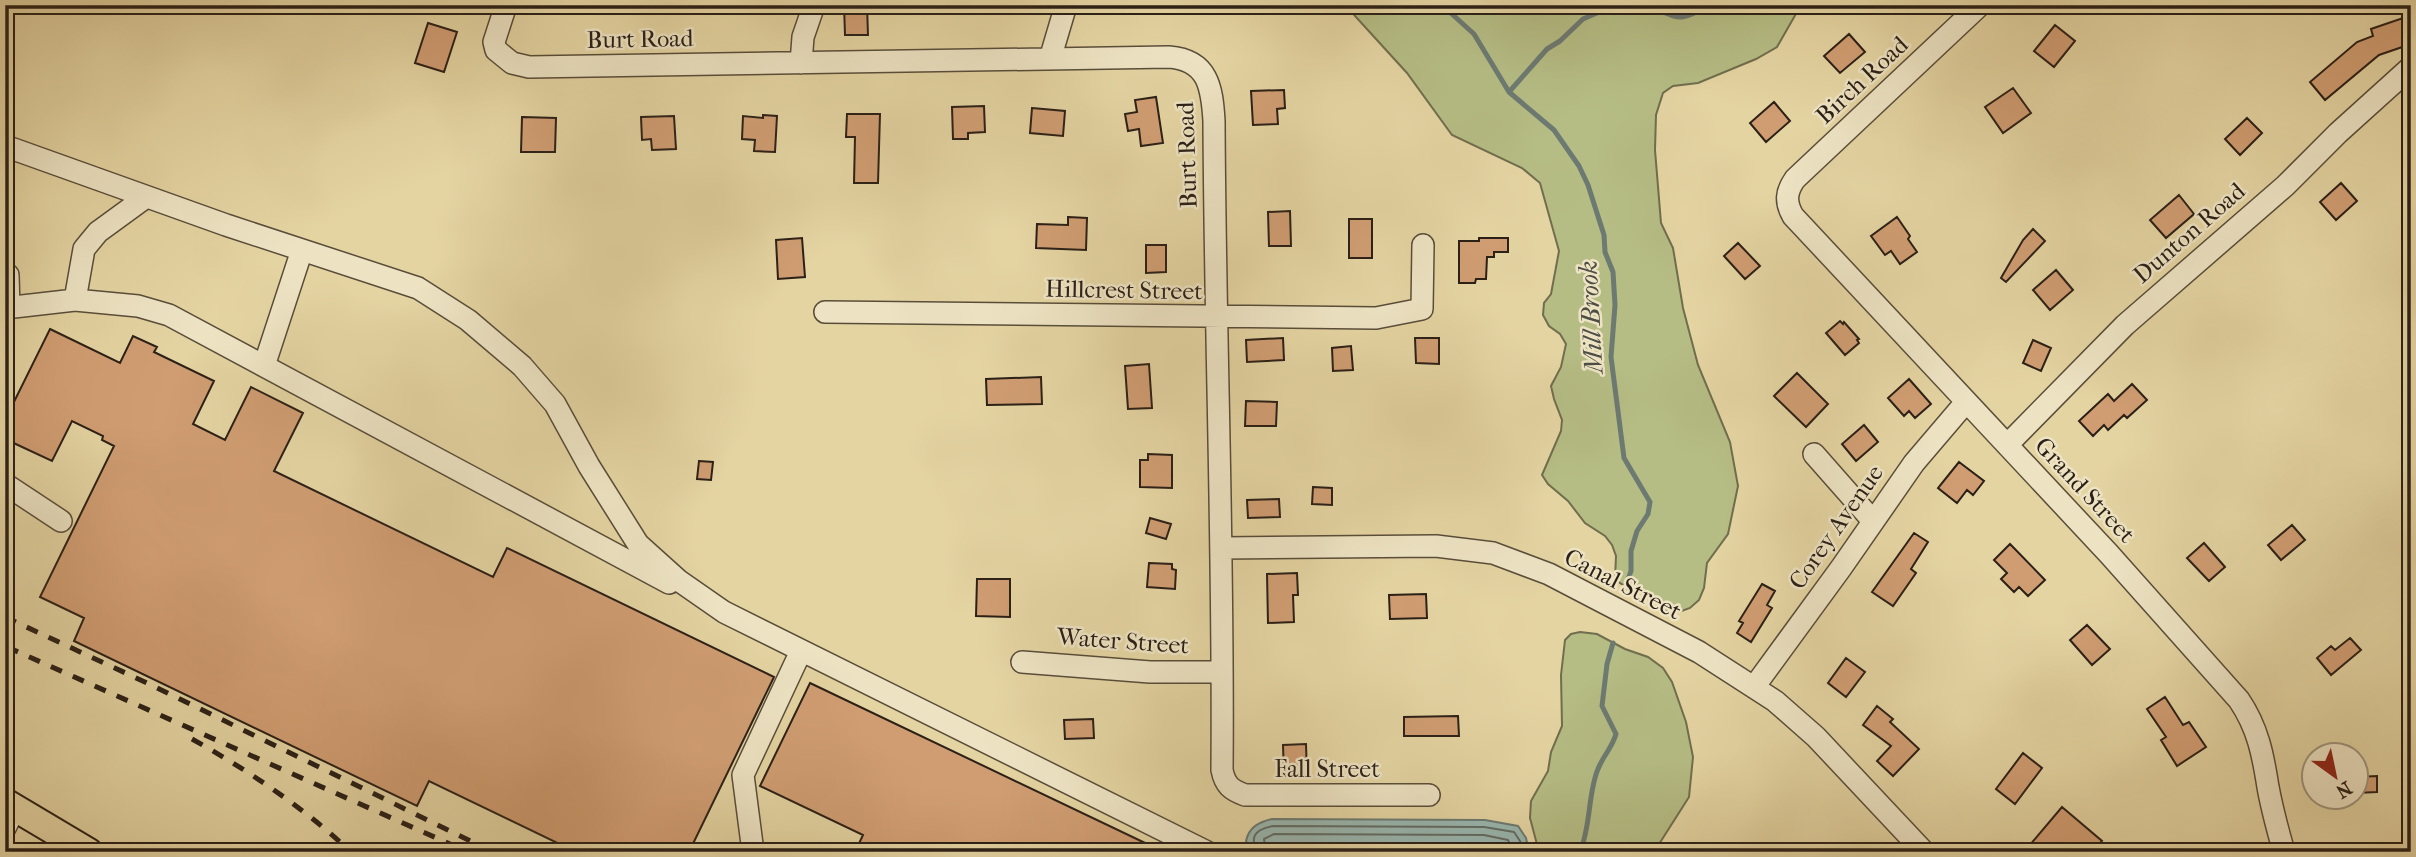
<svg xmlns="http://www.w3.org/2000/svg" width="2416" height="857" font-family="'IM FELL French Canon',serif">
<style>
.green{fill:#b5bc84;stroke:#706e4e;stroke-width:2}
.water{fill:#98b6af;stroke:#6c7a72;stroke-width:2}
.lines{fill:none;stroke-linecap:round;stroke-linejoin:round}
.shore{stroke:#626b63;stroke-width:2}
.stream{stroke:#6c7a72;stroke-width:5}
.building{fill:#d09d72;stroke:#2b2017;stroke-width:2}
.minor-casing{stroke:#594d3a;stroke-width:24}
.major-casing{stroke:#2b2017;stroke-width:30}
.minor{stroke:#ede3c3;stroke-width:21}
.major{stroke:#e4d4a2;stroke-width:26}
.rail{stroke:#2b2017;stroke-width:5;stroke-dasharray:12 12;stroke-linecap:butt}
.labels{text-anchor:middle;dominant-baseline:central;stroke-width:5;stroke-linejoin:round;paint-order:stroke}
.street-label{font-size:24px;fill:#2b2017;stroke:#ede3c3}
.water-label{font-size:26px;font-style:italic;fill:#4c4d45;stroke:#ede3c3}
</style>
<rect width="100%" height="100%" fill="#e4d4a2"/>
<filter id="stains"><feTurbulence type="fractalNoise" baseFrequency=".00286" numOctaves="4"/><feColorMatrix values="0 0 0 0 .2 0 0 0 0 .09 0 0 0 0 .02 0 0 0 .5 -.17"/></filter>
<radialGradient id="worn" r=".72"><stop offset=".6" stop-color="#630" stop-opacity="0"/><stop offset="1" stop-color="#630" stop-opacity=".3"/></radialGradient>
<path class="green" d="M1345 5H1801L1777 47 1756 59 1698 83 1673 86 1663 93 1656 115 1655 150 1661 223 1673 248 1683 308 1698 365 1730 442 1738 486 1728 534 1707 563 1704 588 1699 600 1690 608 1679 612 1665 611C1659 606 1654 599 1647 594 1635 585 1629 592 1615 579L1616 556 1612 545 1605 536 1585 523 1568 501 1548 484 1542 475 1561 431 1562 420 1554 399 1551 386 1561 367 1566 344 1560 334 1549 326 1543 315 1544 303 1551 294 1559 251 1540 183 1522 168 1452 135 1407 73Z
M1580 632 1597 634 1625 649 1648 657 1663 668 1672 682 1686 722 1693 757 1689 797 1654 852H1539L1530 818 1531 801 1548 771 1551 752 1562 726 1561 675 1565 640 1571 634Z"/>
<path class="water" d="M1272 819 1485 820 1518 826 1526 838 1529 852H1253L1246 841C1249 827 1259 822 1272 819Z"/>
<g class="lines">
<path class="shore" d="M1258 852C1257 848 1255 845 1254 842 1252 831 1266 827 1273 826L1484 827 1514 832 1520 841 1522 852
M1266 852 1264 839 1274 834 1484 835 1508 840 1513 852
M1277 852V847L1280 845 1482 846 1500 849 1503 852"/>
<path class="stream" d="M1442 5 1474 34 1509 92 1554 130 1579 166 1588 185 1604 235 1605 252 1613 272 1615 305 1611 357 1624 458 1650 502 1648 514 1637 531 1631 551V571L1625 588
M1645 5C1676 15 1677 26 1708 5
M1509 92 1547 49 1560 41 1583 19 1615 5
M1580 852C1591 826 1588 792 1598 769 1603 756 1612 748 1616 734L1602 706 1607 664 1613 643"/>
</g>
<path class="building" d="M844 5H867L868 35H845Z
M2403 18 2411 44 2379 55 2325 100 2310 82 2357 42 2373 36 2371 29Z
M428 23 457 32 444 72 415 63Z
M2055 25 2075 41 2054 67 2034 51Z
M1849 34 1865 52 1840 73 1824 56Z
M2013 88 2031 113 2003 133 1985 107Z
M1284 90 1285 108 1277 109 1278 124 1253 125 1251 91Z
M1156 97 1163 143 1141 146 1139 129 1128 131 1125 114 1137 112 1135 100Z
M1774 102 1790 121 1766 142 1750 123Z
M984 106 985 132 968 133V139H953L952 107Z
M1032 108 1065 111 1063 136 1030 133Z
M847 114H880L878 183H854L855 137H846Z
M763 115 777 116 775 152 754 151 755 140 742 139 743 116 763 118Z
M674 116 676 149 652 150 651 139 642 140 641 117Z
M522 117 556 118 555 152H521Z
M2247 118 2262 133 2240 155 2225 139Z
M2341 183 2357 201 2336 220 2320 202Z
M2179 195 2194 214 2166 238 2150 220Z
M1290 211 1291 246H1269L1268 212Z
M1068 217 1087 218 1086 250 1036 248 1037 224 1068 225Z
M1897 217 1910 236 1908 239 1917 252 1900 264 1891 251 1885 255 1871 236Z
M1349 219H1372V258H1349Z
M2033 229 2045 241 2006 282 2001 278 2023 240Z
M802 238 805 277 778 279 776 240Z
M1479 238H1508V252H1494V257H1487L1486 279H1476L1475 283H1459V241H1479Z
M1738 243 1760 266 1745 279 1724 256Z
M1146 245H1166V272L1146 273Z
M2056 270 2073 290 2050 310 2033 290Z
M1840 321 1843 324 1844 322 1859 339 1857 340 1859 343 1845 355 1826 333Z
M50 329 120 363 133 336 157 347 154 352 214 381 193 424 225 440 251 387 303 413 274 471 493 577 507 548 774 677 689 852H576L429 781 417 806 74 641 84 618 40 597 114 446 102 440 103 436 72 421 52 461 5 439V420Z
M1283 338 1284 360 1247 362 1246 340Z
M1415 338H1439V364L1416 363Z
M2033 340 2051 348 2041 371 2023 363Z
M1351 346 1353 370 1333 371 1332 348Z
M1149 364 1152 408 1128 409 1125 366Z
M1797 373 1828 404 1806 427 1774 396Z
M1041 377 1042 404 987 405 986 379Z
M1909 379 1931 404 1915 418 1909 411 1904 416 1888 398Z
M2132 384 2147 400 2127 418 2124 415 2108 430 2104 425 2093 436 2079 421 2108 394 2114 401Z
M1246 401 1277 402 1276 426H1245Z
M1864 425 1878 442 1856 461 1842 444Z
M1148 454 1172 455V488L1140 487V460H1148Z
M699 461 713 462 711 480 697 479Z
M1959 462 1984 481 1973 495 1967 490 1957 503 1938 488Z
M1313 487 1332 488V505L1312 504Z
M1279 499 1280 517 1248 518 1247 500Z
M1150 518 1171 524 1166 539 1146 533Z
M2292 525 2305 540 2281 560 2268 545Z
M1914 533 1928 542 1911 569 1916 573 1893 606 1872 592Z
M2204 543 2225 567 2209 581 2187 558Z
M2010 544 2045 580 2028 596 2019 587 2014 592 2001 579 2007 573 1994 560Z
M1149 563 1172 564V569L1176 570 1175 589 1147 587Z
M1297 573 1298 595H1293L1294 622 1268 623 1267 574Z
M977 579H1010V617L976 616Z
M1762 584 1775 591 1767 605 1772 608 1751 642 1737 633 1743 623 1739 621Z
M1426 594 1427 618 1390 619 1389 595Z
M2087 625 2110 649 2092 665 2070 640Z
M2350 638 2361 650 2331 675 2317 658 2331 646 2335 650Z
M1846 658 1865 672 1846 697 1828 683Z
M810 683 1164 852H855L863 835 760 786Z
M2165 697 2183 725 2189 722 2206 747 2177 766 2161 740 2166 737 2147 709Z
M1877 706 1893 719 1890 722 1919 749 1893 776 1877 761 1891 746 1863 725Z
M1458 716 1459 736H1404V717Z
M1093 719 1094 738 1065 739 1064 720Z
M1306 744 1307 774 1284 776 1283 745Z
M2023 753 2042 768 2015 804 1996 789Z
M2377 776V792L2356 793V777Z
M2062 807 2102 841 2093 852H2024Z"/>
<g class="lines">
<g class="minor-casing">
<path id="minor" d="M506 5 494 42 496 50 512 63 529 67 1169 57C1208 60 1212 87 1214 121 1215 337 1224 553 1222 770 1225 785 1231 790 1245 795H1429
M1980 5 1795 179C1786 192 1785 202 1793 216L2109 554 2239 700C2258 728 2263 755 2268 787 2272 809 2278 831 2284 852
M1050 59 1066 5
M801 63 803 37 814 5
M5 146 226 225 418 288 468 320 522 366 555 404 589 466 638 544 678 580 724 612 1207 852
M5 272 8 275 9 308
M75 300 138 306 169 315 669 583
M5 308 75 300 84 249 98 232 146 197
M825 312 1376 318 1422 309 1423 245
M264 366 302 250
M2007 445 2125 325 2285 186 2338 133 2411 67
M1814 454 1873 521
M5 484 61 521
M1222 548 1436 546 1493 553 1549 574 1699 652 1775 701 1816 737 1924 852
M1022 662 1150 672H1222
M1754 687 1841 568 1914 463 1966 402
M5 828 15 808
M753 852 743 775 801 651"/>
</g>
<g class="major-casing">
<path id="major" d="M5 802 89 852"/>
</g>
<use href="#minor" class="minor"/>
<use href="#major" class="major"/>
<path class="rail" d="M5 617 147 683 493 852
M7 647 468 852
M192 739C249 771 303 807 351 852"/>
</g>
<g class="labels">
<g class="street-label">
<text transform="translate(640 39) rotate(-1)">Burt Road</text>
<text transform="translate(1862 80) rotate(-43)">Birch Road</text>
<text transform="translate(1187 155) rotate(-92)">Burt Road</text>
<text transform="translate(2189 233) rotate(-41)">Dunton Road</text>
<text transform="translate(1124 290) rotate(1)">Hillcrest Street</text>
<text transform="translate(2085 490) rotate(47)">Grand Street</text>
<text transform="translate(1836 527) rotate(-55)">Corey Avenue</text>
<text transform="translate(1623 584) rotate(27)">Canal Street</text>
<text transform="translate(1123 641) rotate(4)">Water Street</text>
<text x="1327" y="769">Fall Street</text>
</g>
<g class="water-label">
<text transform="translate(1591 317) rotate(-93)">Mill Brook</text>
</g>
</g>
<rect width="2416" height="857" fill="none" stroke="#e4d4a2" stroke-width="28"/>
<rect x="7" y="7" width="2402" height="843" fill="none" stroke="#2b2017" stroke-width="3.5"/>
<rect x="14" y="14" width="2388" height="829" fill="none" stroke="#2b2017" stroke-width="2"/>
<g transform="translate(2335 776) rotate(147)"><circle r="33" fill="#ede3c3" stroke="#9f957e" stroke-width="2"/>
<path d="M0-5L12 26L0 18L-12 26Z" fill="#8f2418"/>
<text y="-10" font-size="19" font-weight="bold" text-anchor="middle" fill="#2b2017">N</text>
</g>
<rect width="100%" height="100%" filter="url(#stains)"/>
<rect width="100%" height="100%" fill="url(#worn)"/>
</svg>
